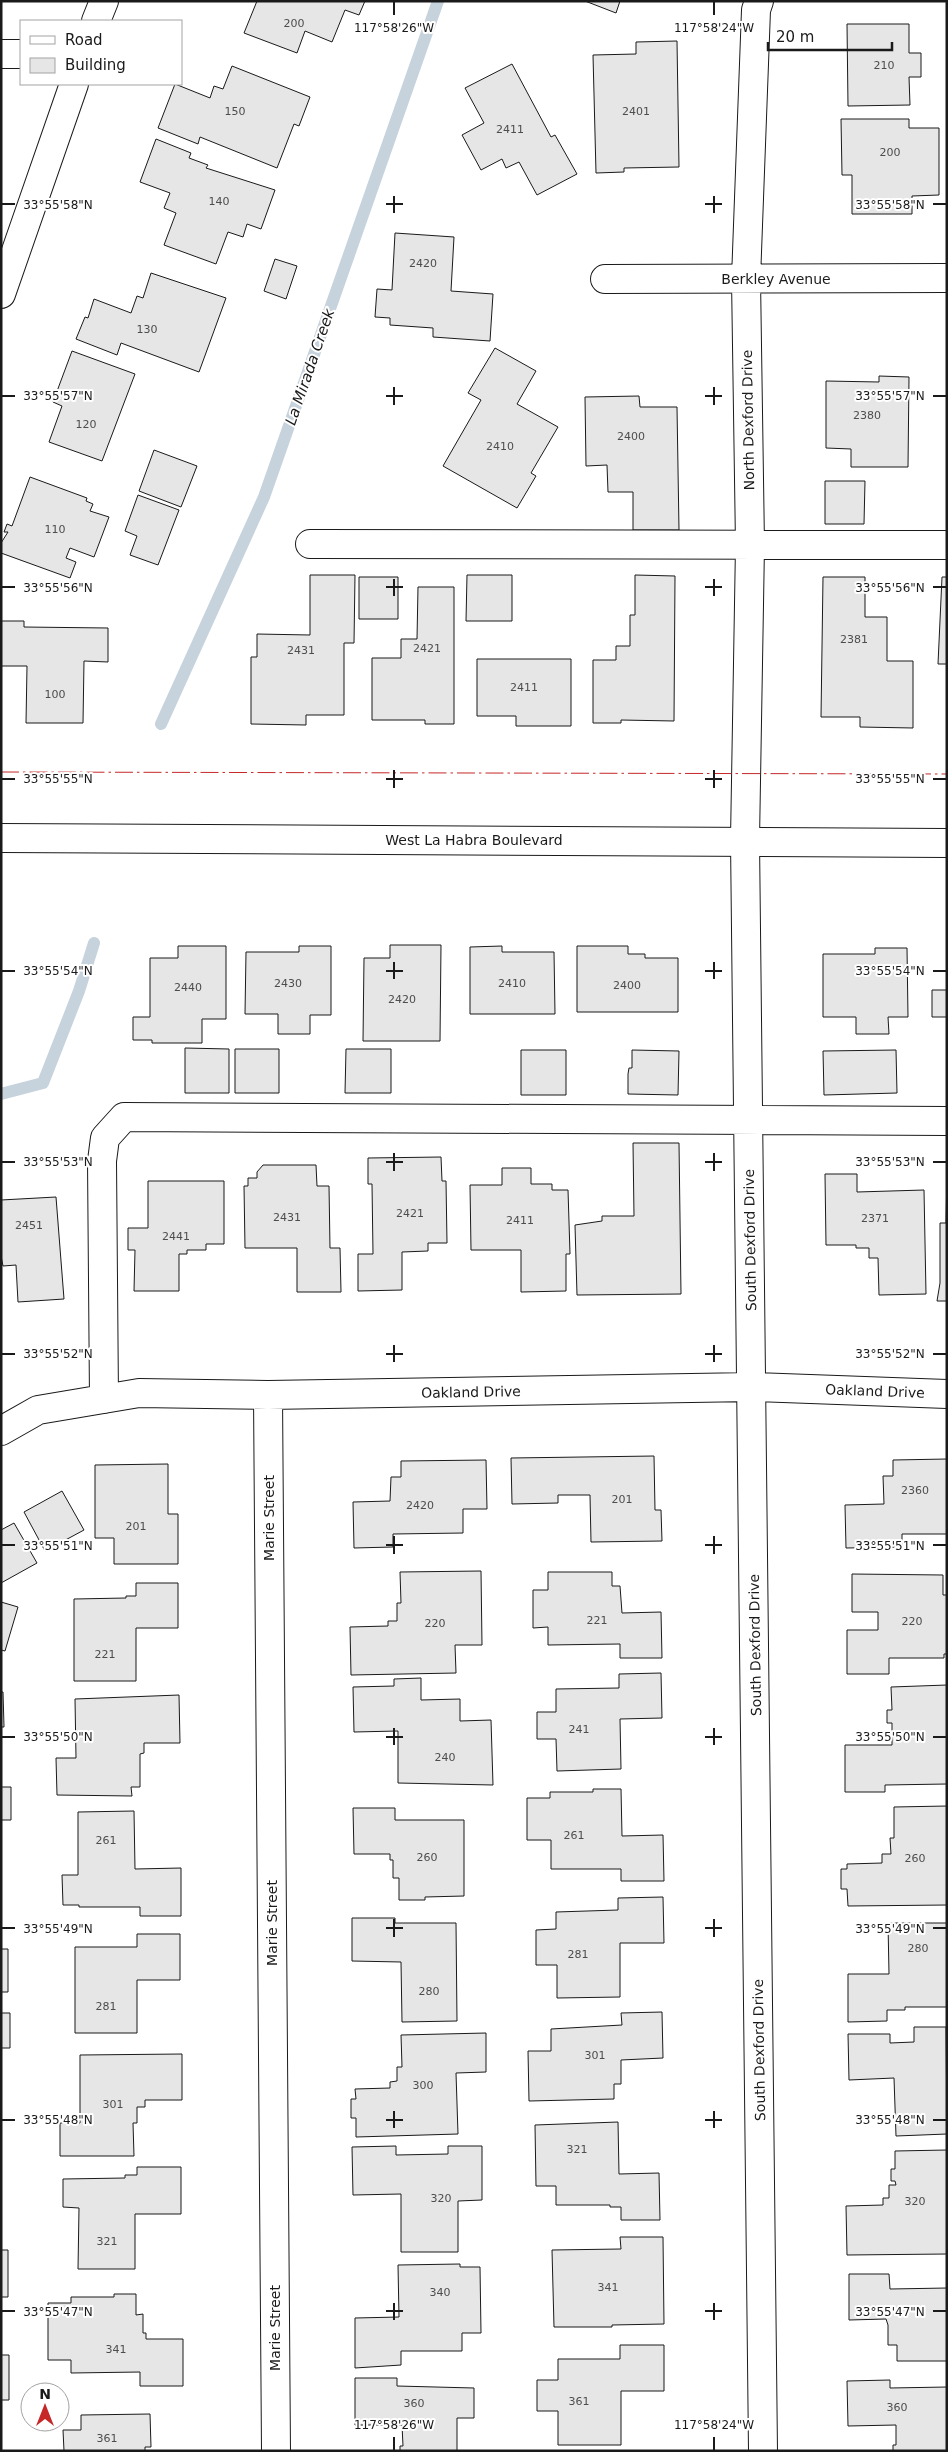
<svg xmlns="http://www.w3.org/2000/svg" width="948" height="2452" font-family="'DejaVu Sans',sans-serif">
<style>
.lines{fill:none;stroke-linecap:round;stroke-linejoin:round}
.stream{stroke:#c6d2dc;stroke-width:12}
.building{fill:#e6e6e6;stroke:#1a1a1a}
.minor-casing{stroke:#1a1a1a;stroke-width:30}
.major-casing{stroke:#1a1a1a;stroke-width:30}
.minor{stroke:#fff;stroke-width:28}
.major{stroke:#fff;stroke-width:28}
.power{stroke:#c62828;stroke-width:1;stroke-dasharray:18 4 2.5 4;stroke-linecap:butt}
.ticks{fill:none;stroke:#1a1a1a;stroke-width:2}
.labels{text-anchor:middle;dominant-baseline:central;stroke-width:4;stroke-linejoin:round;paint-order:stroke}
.number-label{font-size:11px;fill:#4d4d4d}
.street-label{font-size:14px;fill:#1a1a1a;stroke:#fff}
.water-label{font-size:15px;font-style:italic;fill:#1a1a1a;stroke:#fff}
.ticks-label{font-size:12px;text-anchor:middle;fill:#1a1a1a;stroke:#fff;stroke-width:4;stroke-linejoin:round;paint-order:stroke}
</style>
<rect width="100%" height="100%" fill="#fff"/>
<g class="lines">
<path class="stream" d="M161 724 264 497 438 1
M1 1094 43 1083 79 991 94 943"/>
</g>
<path class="building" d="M257 1H365L359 15 345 10 332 42 305 31 297 53 244 33Z
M585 1H620L616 13Z
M847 24H909V53H921V77H909L910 105 848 106Z
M677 41 679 167 624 168V172L596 173 593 55 636 54V42Z
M512 64 551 137 555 135 577 174 537 195 519 162 506 168 502 159 481 170 462 135 484 123 465 88Z
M232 66 310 97 299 126 294 124 277 168 200 137 198 144 158 128 175 84 210 98 214 86 223 89Z
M841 119H909V128H939V195L912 196V214H852V175H842Z
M156 139 191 153 189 158 208 165 206 168 275 190 261 229 247 224 243 237 228 232 216 264 164 245 176 213 164 208 170 193 140 182Z
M395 233 454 237 451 291 493 294 490 341 433 337V328L390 325V318L375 317 377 289 392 290Z
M275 259 297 266 286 299 264 291Z
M151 273 226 298 199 372 121 343 117 355 76 339 85 317 88 318 94 299 131 313 137 296 143 298Z
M495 348 536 371 517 404 558 427 531 473 536 476 517 508 443 466 481 400 468 393Z
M72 351 135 374 102 461 49 442 62 406 53 402Z
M879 376 909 377 908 467H851V449L826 448V381L879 382Z
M639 396 640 407H677L679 530H633V492H608L607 465 586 466 585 397Z
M154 450 197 466 181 507 139 491Z
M30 477 87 498 86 501 93 504 90 511 109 517 94 557 70 548 66 558 76 562 70 578 1 553V543L8 532H4L7 524 12 526Z
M825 481H865L864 524H825Z
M138 495 179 510 158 565 130 555 137 536 125 531Z
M310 575H355L354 643H344V715H306V725L251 724V657H257V634L310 635Z
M467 575H512V621H466Z
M635 575 675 576 674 721 621 720V723H593V660H616V646H630V615H635Z
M359 577H398V619H359Z
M823 577H865V617H887V661H913V728L860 727V717H821Z
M942 577H947V664H938Z
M418 587H454V724H425V720H372V658H401V639H417Z
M1 621H24V627L108 628V662L84 661 83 723H26L27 666H1Z
M477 659H571V726H516V716H477Z
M390 945H441L440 1041H363L364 958H390Z
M178 946H226V1019H202V1043H152V1040H133V1017H150V958H178Z
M299 946H331V1015H310V1034H278V1014H245L246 952H299Z
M502 946V952H554L555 1014H470V947Z
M577 946H628V954H645V958H678V1012H577Z
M875 948H907L908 1017H888L889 1034H856V1017H823V954H875Z
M932 990H947V1017H932Z
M185 1048 229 1049V1093H185Z
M235 1049H279V1093H235Z
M346 1049H391V1093H345Z
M521 1050H566V1095H521Z
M632 1050 679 1051 678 1095 628 1094V1074L629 1068H632Z
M896 1050 897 1093 824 1095 823 1051Z
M633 1143H679L681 1294 577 1295 575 1225 602 1221V1216H634Z
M441 1157 442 1181H446L447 1243H428V1251L402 1252V1290L358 1291V1254H373L372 1184H368V1158Z
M263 1165H316L317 1186H329L330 1248H340L341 1292H297V1248H245L244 1186H248V1178H257V1172Z
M502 1168H531V1184H552V1190H568L570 1254H566V1291L521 1292V1250H471L470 1185H502Z
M947 1172V1301H937L940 1283V1223H946Z
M825 1174H857V1192L924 1190 926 1294 879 1295 878 1258H869V1248H856V1245H826Z
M148 1181H224V1244H206V1250H187V1254H179V1291H134L135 1250H128V1228H148Z
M56 1197 64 1299 18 1302 16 1265 3 1266 1 1256V1200Z
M654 1456 655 1510H661L662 1541 591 1542 590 1495H558V1503L512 1504 511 1458Z
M947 1459V1534H902V1547L846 1548 845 1505 884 1504 883 1476H893V1460Z
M486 1460 487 1509H463V1533L393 1534V1547L354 1548 353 1502 390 1501 391 1477H401V1461Z
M168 1464V1514H178V1564H114V1538H95V1465Z
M62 1491 84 1530 45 1551 24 1512Z
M14 1523 37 1563 1 1583V1530Z
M481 1571 482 1645H455L456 1673 351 1675 350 1627 388 1626V1621H397V1603H401L400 1572Z
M548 1572H612V1586H620L622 1613 661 1612 662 1658H620V1644L548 1645V1627L533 1628V1590H548Z
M852 1574 943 1575V1595H947V1654H944V1658H889V1674H847V1630H878V1612H852Z
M136 1583H178V1628H136V1681H74V1599L126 1598V1596H136Z
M1 1602 18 1607 5 1651 1 1650Z
M661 1673 662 1718 620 1719 621 1769 557 1771 556 1739H537V1712H556V1689L619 1688V1674Z
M421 1678V1700L460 1699V1721L491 1720 493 1785 398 1783V1731L354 1732 353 1687 394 1686V1679Z
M947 1685V1784L885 1785V1792H845V1745H892V1723H887V1710H892L891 1687Z
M1 1692H3L4 1727H1Z
M179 1695 180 1743H144V1753L140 1754V1787H131L132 1796 57 1795 56 1758H76L75 1699Z
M1 1787H11V1820H1Z
M593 1789H621L622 1836 663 1835 664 1881H621V1869H551V1840H527V1798H550V1792H593Z
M947 1806V1905L848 1906 847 1889H841V1869H847V1864L882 1863V1854H891L890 1838H894V1807Z
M353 1808H395V1820H464V1896L425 1897V1900H399V1878H393V1860H390V1854H354Z
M134 1811 135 1869 181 1868V1916H140V1907H79V1905H63L62 1875H78V1812Z
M663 1897 664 1943H620V1997L557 1998V1965H536V1930L556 1929V1912L618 1910V1898Z
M352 1918H395V1923H456L457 2021 402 2022 401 1962 352 1961Z
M888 1923H947V2007H905V2010H887V2021L848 2022V1974H889Z
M137 1934H180V1980H137V2033H75V1947H137Z
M1 1949H8V1992H1Z
M662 2012 663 2058 621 2060V2084H614V2099L529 2101 528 2051H551V2029L622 2025 621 2013Z
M1 2013H10V2048H1Z
M914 2027H946L947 2134 896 2136 894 2078 849 2080 848 2034H890V2043L914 2042Z
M486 2033V2072L456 2073 458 2134 356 2137V2118H351V2099H356L355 2089 390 2088V2082L397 2081V2067H402L401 2035Z
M182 2054V2100H145V2107H137V2123H133L134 2156H60V2123H80V2055Z
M618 2122 619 2174 659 2173 660 2220H621V2207H610V2205H556V2186H536L535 2125Z
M396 2146V2155L448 2154V2146H482V2200L458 2201V2252H401V2194L353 2195 352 2147Z
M947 2150V2254L847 2255 846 2206 883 2205V2198H889V2185H896L895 2181H891V2169H895V2151Z
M137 2167H181V2214H135V2269H78L79 2208 63 2207V2179L125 2178V2175H137Z
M620 2237H663L664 2324 612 2325V2327H554L552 2250 621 2249Z
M1 2250H8V2297H1Z
M460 2264V2267H480L481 2333H462V2351H401V2365L355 2368V2318L399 2317 398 2265Z
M849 2274H889L890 2289 947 2288V2361H897V2345H888V2325L886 2319 849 2320Z
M114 2294H136V2315L143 2314V2333H146V2339H183V2386H140V2372L71 2373V2360H48V2303H71V2297H114Z
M620 2345H664V2391H621V2445H558V2411H537V2380H558V2359H620Z
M1 2355H9V2400H1Z
M355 2378H397V2386L474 2388V2418H457V2451H400V2446H403L402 2425H355Z
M890 2380V2388L947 2387V2451H893V2445H896V2425L848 2426 847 2381Z
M150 2414 151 2447H145V2451H64L63 2430H81V2415Z"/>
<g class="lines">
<g class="minor-casing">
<path id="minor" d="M759 1 756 10 746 279 750 545 745 840 763 2451
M96 21 104 1
M1 54H21
M605 279 947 278
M1 294 74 84
M310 544 947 545
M268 1395 276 2451
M104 1399 102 1161 105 1138 124 1117 947 1121
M1 1431 38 1410 139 1393 268 1395 752 1387 947 1394"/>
</g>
<g class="major-casing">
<path id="major" d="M1 838 947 843"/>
</g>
<use href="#minor" class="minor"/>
<use href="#major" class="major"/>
<path class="power" d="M1 772 947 774"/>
</g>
<path class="ticks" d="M394 2V15M714 2V15M394 196V213M714 196V213M2 204H15M386 204H403M705 204H722M933 204H946M394 387V405M714 387V405M2 396H15M386 396H403M705 396H722M933 396H946M394 579V596M714 579V596M2 587H15M386 587H403M705 587H722M933 587H946M394 770V788M714 770V788M2 779H15M386 779H403M705 779H722M933 779H946M394 962V979M714 962V979M2 971H15M386 971H403M705 971H722M933 971H946M394 1153V1171M714 1153V1171M2 1162H15M386 1162H403M705 1162H722M933 1162H946M394 1345V1362M714 1345V1362M2 1354H15M386 1354H403M705 1354H722M933 1354H946M394 1536V1554M714 1536V1554M2 1545H15M386 1545H403M705 1545H722M933 1545H946M394 1728V1745M714 1728V1745M2 1737H15M386 1737H403M705 1737H722M933 1737H946M394 1919V1937M714 1919V1937M2 1928H15M386 1928H403M705 1928H722M933 1928H946M394 2111V2128M714 2111V2128M2 2120H15M386 2120H403M705 2120H722M933 2120H946M394 2303V2320M714 2303V2320M2 2311H15M386 2311H403M705 2311H722M933 2311H946M394 2437V2450M714 2437V2450"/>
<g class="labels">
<g class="number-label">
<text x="294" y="23">200</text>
<text x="884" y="65">210</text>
<text x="235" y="111">150</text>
<text x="636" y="111">2401</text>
<text x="510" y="129">2411</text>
<text x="890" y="152">200</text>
<text x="219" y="201">140</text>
<text x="423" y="263">2420</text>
<text x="147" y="329">130</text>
<text x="867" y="415">2380</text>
<text x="86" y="424">120</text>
<text x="631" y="436">2400</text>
<text x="500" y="446">2410</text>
<text x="55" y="529">110</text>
<text x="854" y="639">2381</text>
<text x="427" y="648">2421</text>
<text x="301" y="650">2431</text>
<text x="524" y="687">2411</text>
<text x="55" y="694">100</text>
<text x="288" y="983">2430</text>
<text x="512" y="983">2410</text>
<text x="627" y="985">2400</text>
<text x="188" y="987">2440</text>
<text x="402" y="999">2420</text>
<text x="410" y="1213">2421</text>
<text x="287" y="1217">2431</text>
<text x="875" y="1218">2371</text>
<text x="520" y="1220">2411</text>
<text x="29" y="1225">2451</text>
<text x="176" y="1236">2441</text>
<text x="915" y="1490">2360</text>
<text x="622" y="1499">201</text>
<text x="420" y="1505">2420</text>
<text x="136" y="1526">201</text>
<text x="597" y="1620">221</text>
<text x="912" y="1621">220</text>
<text x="435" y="1623">220</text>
<text x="105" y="1654">221</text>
<text x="579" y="1729">241</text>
<text x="445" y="1757">240</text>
<text x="574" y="1835">261</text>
<text x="106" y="1840">261</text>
<text x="427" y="1857">260</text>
<text x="915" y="1858">260</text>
<text x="918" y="1948">280</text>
<text x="578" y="1954">281</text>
<text x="429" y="1991">280</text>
<text x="106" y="2006">281</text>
<text x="595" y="2055">301</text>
<text x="423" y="2085">300</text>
<text x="113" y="2104">301</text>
<text x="577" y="2149">321</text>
<text x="441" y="2198">320</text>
<text x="915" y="2201">320</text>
<text x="107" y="2241">321</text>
<text x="608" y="2287">341</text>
<text x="440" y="2292">340</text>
<text x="116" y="2349">341</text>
<text x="579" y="2401">361</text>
<text x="414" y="2403">360</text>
<text x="897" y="2407">360</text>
<text x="107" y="2438">361</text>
</g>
<g class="street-label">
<text x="776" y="279">Berkley Avenue</text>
<text transform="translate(748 420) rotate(-91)">North Dexford Drive</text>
<text x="474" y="840">West La Habra Boulevard</text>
<text transform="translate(750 1240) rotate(-91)">South Dexford Drive</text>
<text transform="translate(875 1391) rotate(2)">Oakland Drive</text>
<text transform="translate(471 1392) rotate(-1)">Oakland Drive</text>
<text transform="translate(269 1518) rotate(-90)">Marie Street</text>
<text transform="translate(755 1645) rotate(-91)">South Dexford Drive</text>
<text transform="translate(272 1923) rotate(-90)">Marie Street</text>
<text transform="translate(759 2050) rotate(-91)">South Dexford Drive</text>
<text transform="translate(275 2328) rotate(-90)">Marie Street</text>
</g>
<g class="water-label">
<text transform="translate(310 367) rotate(-71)">La Mirada Creek</text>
</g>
</g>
<g class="ticks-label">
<text x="394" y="32">117°58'26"W</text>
<text x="714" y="32">117°58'24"W</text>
<text x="58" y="209">33°55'58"N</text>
<text x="890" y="209">33°55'58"N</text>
<text x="58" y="400">33°55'57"N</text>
<text x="890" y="400">33°55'57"N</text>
<text x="58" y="592">33°55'56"N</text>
<text x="890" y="592">33°55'56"N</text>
<text x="58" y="783">33°55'55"N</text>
<text x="890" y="783">33°55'55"N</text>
<text x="58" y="975">33°55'54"N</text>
<text x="890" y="975">33°55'54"N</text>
<text x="58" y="1166">33°55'53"N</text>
<text x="890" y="1166">33°55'53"N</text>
<text x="58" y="1358">33°55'52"N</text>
<text x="890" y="1358">33°55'52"N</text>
<text x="58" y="1550">33°55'51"N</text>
<text x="890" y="1550">33°55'51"N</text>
<text x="58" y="1741">33°55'50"N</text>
<text x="890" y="1741">33°55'50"N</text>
<text x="58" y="1933">33°55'49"N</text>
<text x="890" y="1933">33°55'49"N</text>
<text x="58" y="2124">33°55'48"N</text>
<text x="890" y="2124">33°55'48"N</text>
<text x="58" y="2316">33°55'47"N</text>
<text x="890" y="2316">33°55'47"N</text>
<text x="394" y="2429">117°58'26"W</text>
<text x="714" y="2429">117°58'24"W</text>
</g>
<rect width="948" height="2452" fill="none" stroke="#1a1a1a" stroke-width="5"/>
<rect x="20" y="20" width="162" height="65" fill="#ffffff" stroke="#a3a3a3"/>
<rect x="30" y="36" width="25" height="8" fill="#ffffff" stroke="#a3a3a3"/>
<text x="65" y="45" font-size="15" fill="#1a1a1a">Road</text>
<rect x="30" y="58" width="25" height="15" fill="#e6e6e6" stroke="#a3a3a3"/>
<text x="65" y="70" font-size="15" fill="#1a1a1a">Building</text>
<g transform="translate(45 2407)"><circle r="24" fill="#ffffff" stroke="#a3a3a3"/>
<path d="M0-4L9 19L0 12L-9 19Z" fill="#c62828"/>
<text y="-8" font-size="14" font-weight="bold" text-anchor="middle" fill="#1a1a1a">N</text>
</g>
<path d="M768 42v8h124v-8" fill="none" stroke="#1a1a1a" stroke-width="2.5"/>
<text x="776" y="42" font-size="15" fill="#1a1a1a" stroke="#ffffff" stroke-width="4" paint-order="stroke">20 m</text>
</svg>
